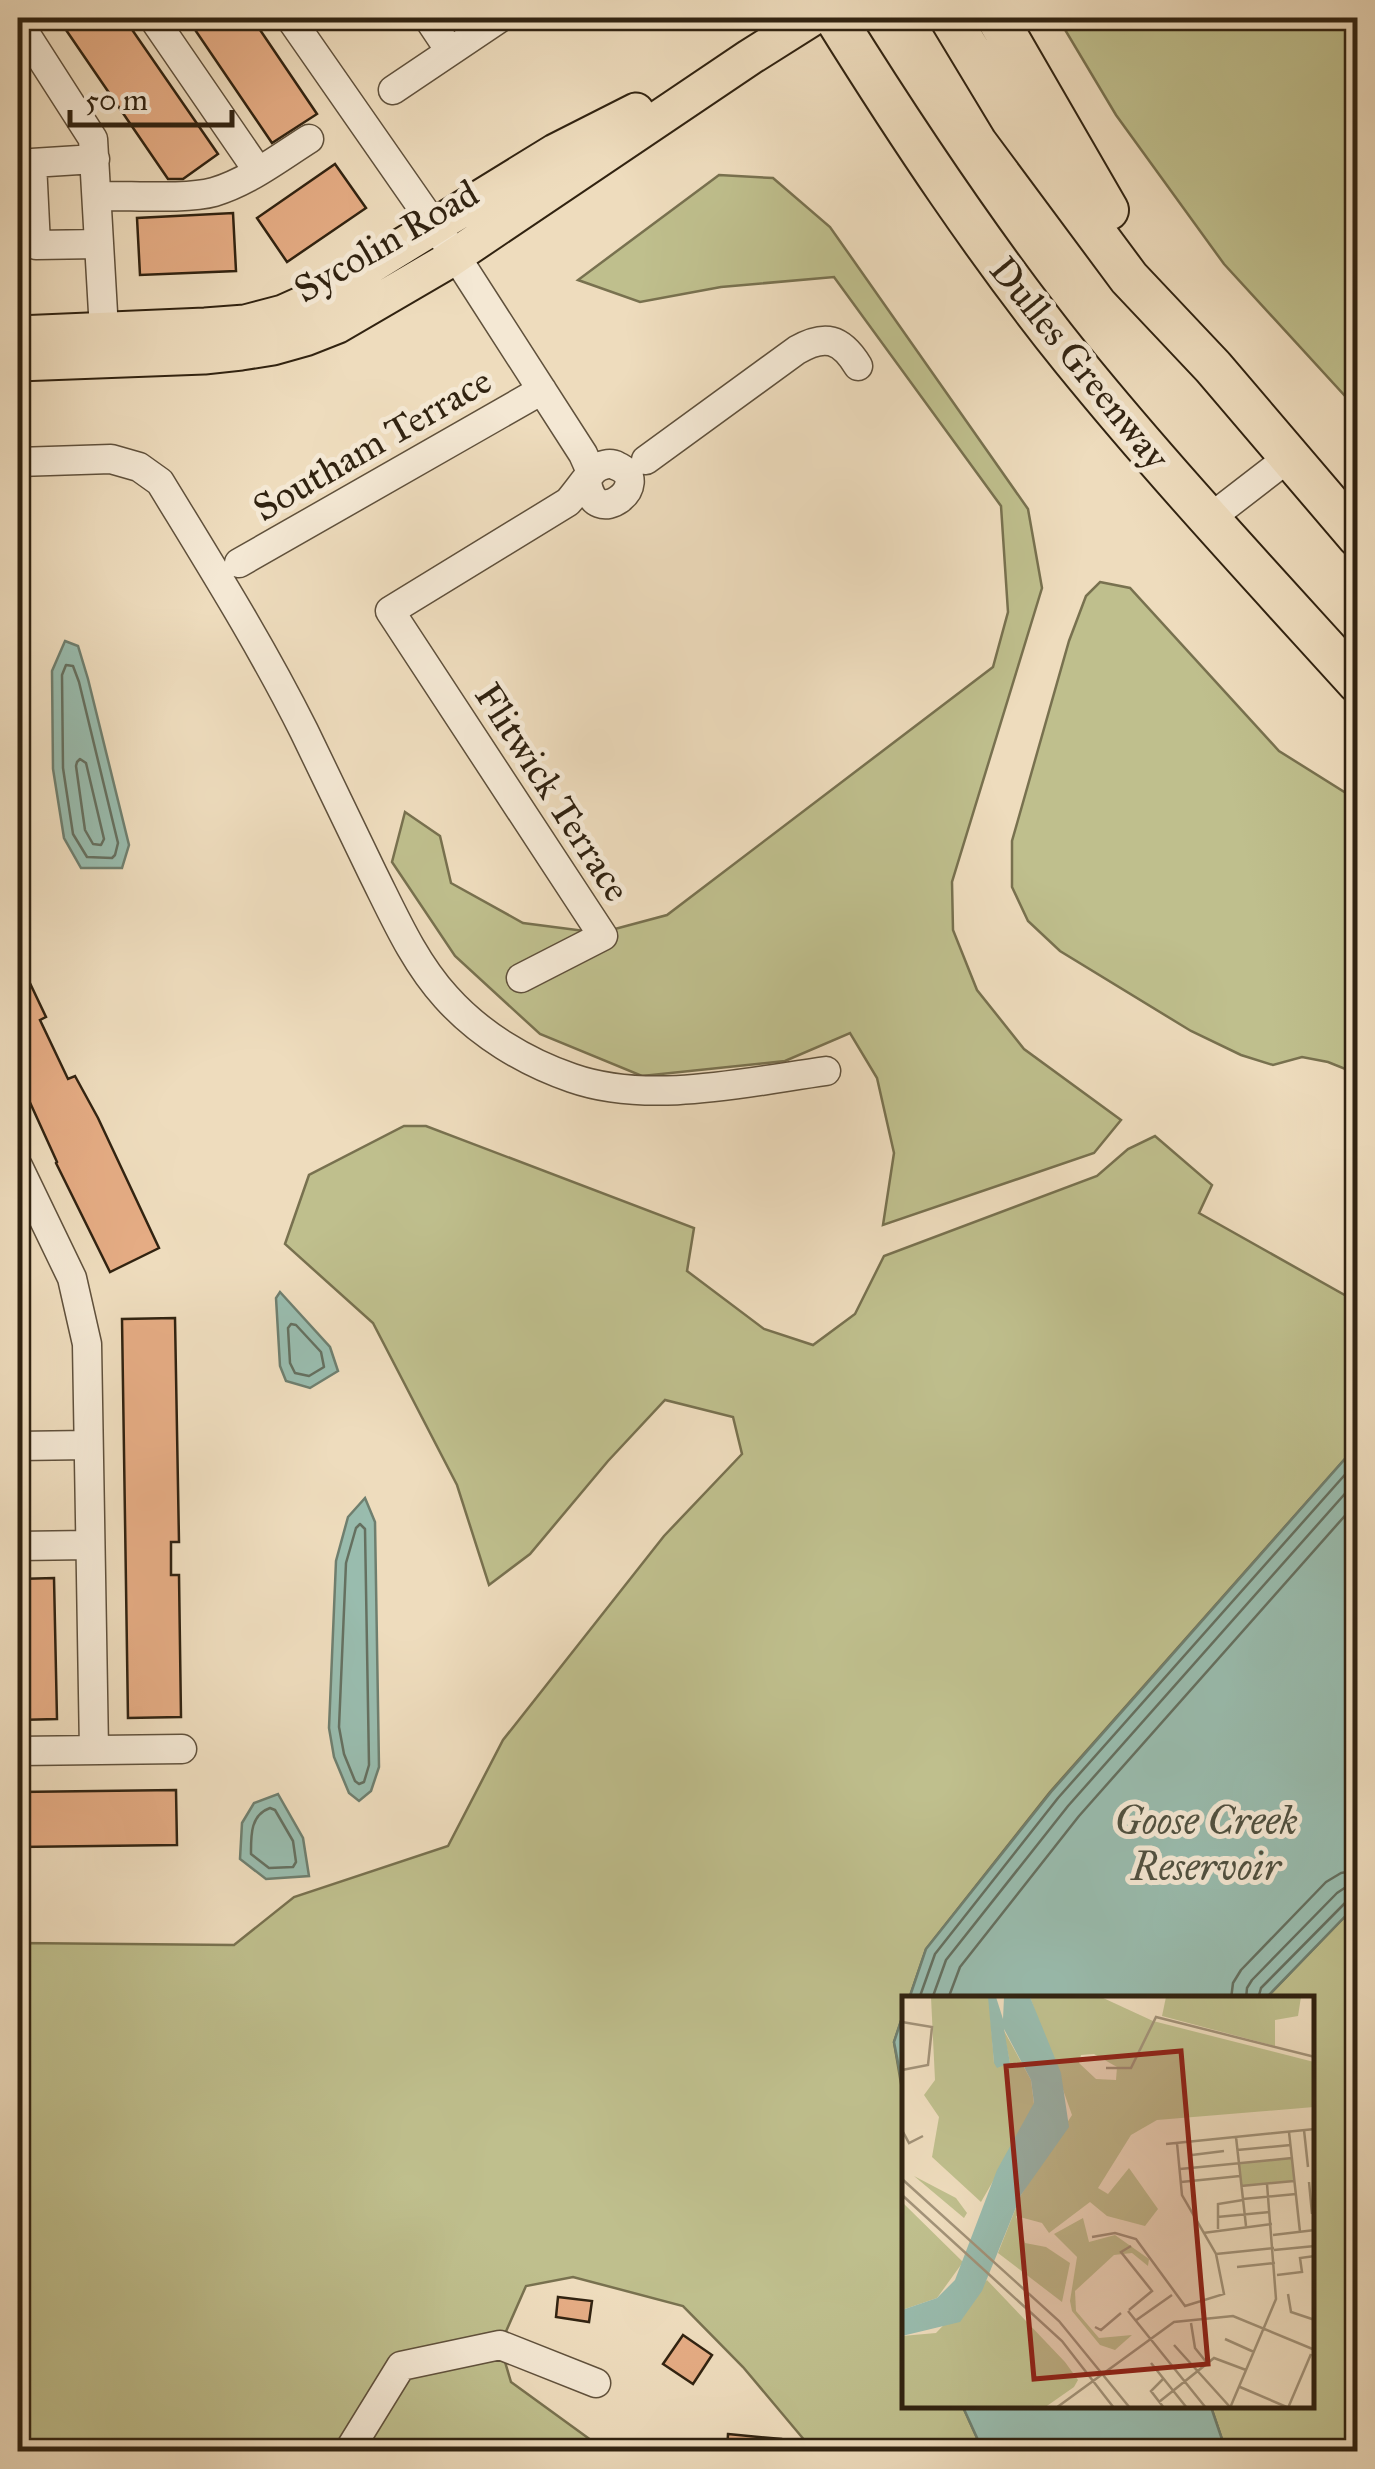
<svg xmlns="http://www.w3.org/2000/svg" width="1375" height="2469" font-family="'IM FELL Great Primer',serif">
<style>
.green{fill:#bfbf8d;stroke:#78714f;stroke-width:2.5}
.water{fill:#99bcae;stroke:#6f7f6f;stroke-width:2.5}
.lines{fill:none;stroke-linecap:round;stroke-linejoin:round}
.shore{stroke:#657060;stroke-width:2.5}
.building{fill:#e5ac84;stroke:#312311;stroke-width:2.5}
.minor-casing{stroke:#60513c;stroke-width:31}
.major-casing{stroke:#312311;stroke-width:39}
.highway-casing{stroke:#312311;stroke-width:44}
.minor{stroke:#f4e8d4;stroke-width:28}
.major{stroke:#eedcbd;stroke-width:35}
.highway{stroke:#eedcbd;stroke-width:40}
.labels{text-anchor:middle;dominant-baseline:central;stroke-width:10;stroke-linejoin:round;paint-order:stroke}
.street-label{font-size:38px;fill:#312311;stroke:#f4e8d4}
.water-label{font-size:40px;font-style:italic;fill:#505140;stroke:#f4e8d4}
.inset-road{fill:none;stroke:#a29278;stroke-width:2.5}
.view{fill:#8f2418;fill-opacity:0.15;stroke:#8f2418;stroke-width:5}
.inset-edge{fill:none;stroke:#312311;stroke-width:5}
</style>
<rect width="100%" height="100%" fill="#eedcbd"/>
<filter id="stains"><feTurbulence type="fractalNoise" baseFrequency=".002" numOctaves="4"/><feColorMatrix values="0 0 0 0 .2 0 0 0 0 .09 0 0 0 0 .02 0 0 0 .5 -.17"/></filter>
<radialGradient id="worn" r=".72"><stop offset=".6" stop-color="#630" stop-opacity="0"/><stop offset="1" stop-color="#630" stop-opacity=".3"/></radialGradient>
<path class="green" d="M1058 18H1357V409L1224 264 1116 115Z
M719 175 773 178 830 227 1028 509 1042 588 952 882 953 930 977 990 1024 1049 1121 1120 1094 1153 883 1225 894 1153 877 1078 850 1033 785 1061 642 1076 540 1034 455 956 392 862 405 812 440 836 451 883 523 923 600 933 667 915 993 667 1008 612 1001 506 834 277 721 287 640 302 578 280Z
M1100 582 1130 588 1279 751 1357 800V1085L1348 1070 1328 1062 1302 1057 1273 1065 1241 1055 1191 1031 1060 951 1028 921 1012 887V841L1069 641 1086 596Z
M404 1126H426L694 1228 687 1271 764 1329 813 1345 855 1314 884 1256 1097 1176 1128 1149 1155 1136 1212 1185 1199 1213 1357 1302 1358 1439 1351 1452 1050 1792 926 1949 909 1999H905V2009L894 2042 905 2107V2406L963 2407 983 2451H804L806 2442 743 2367 683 2306 573 2277 526 2286 500 2345 511 2382 606 2451 18 2452V1943L234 1945 294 1897 448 1846 503 1740 664 1536 742 1454 733 1417 665 1400 608 1461 530 1554 489 1585 457 1485 373 1323 285 1244 309 1175Z
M1357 1904V2451H1226L1211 2407 1312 2406V1999H1265Z"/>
<path class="water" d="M65 641 78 646 88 679 129 845 122 868H81L64 838 53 769 52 671Z
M280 1292 330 1347 338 1371 310 1388 286 1381 280 1366 276 1298Z
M1357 1439V1904L1265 1999H909L926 1949 1051 1792 1351 1452Z
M365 1498 375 1522 379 1767 371 1791 359 1801 349 1793 334 1757 329 1728 336 1561 348 1517Z
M278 1794 303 1838 309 1876 266 1879 240 1859 242 1823 254 1803Z
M905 2009V2099L894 2042Z
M963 2407H1211L1226 2451H983Z"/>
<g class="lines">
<path class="shore" d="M66 665 73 666 79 682 118 843 115 855 112 858 87 857 73 834 63 768 62 675Z
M80 759 86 763 104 839 101 845 93 844 85 830 76 766 77 762Z
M291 1324 296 1325 321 1352 324 1367 309 1376 295 1373 290 1363 288 1328Z
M360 1524 365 1529 369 1765 364 1782 359 1784 355 1781 344 1754 339 1727 346 1563 356 1528Z
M270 1808 275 1810 293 1841 296 1862 293 1867 269 1868 251 1854C251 1836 250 1815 270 1808Z
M919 1999 935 1954 1058 1798 1358 1460
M932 1999 946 1960 1068 1806 1358 1479
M948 1999 960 1967 1079 1816 1358 1501
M1231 1999 1233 1983 1241 1970 1326 1882 1341 1873 1358 1870
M1246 1999 1247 1988 1252 1980 1337 1893 1346 1887 1358 1885
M1258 1999 1261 1988 1346 1902 1358 1898"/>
</g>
<path class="building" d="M77 18H124L218 154 183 179H168L64 27Z
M187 18H252L317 114 272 143Z
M335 164 366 208 287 262 257 218Z
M233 213 236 271 140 275 137 218Z
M18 958 46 1017 40 1020 68 1079 75 1076 98 1118 159 1248 110 1272 56 1163 57 1162 18 1076Z
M175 1318 179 1542H171V1575H179L181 1717 128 1718 122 1319Z
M54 1578 57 1719 18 1720V1579Z
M176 1790 177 1845 18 1847V1792Z
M558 2297 592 2301 589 2322 556 2317Z
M683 2335 712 2355 693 2384 663 2364Z
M728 2434 781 2439 780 2452H727Z"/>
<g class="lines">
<g class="minor-casing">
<path id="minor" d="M153 18 258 171
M290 18 455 255 583 454 591 472
M428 18 450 51
M18 22 93 139 104 330
M393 90 500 18
M95 159 32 163 36 245 99 244
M97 196C128 195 185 200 214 192 248 182 279 158 309 139
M646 460 797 350C825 334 841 338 858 366
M18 462 111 459 139 467 160 482C210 564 261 645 304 731 327 779 350 826 373 874 394 916 414 962 446 997 479 1034 525 1062 572 1078 649 1105 747 1082 826 1071
M1209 519 1288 458
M239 563 542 390
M521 978 603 936 390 611 568 502C576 493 586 478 594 470 600 465 610 462 617 466 656 482 593 534 587 481
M18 1166 72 1278 87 1344 94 1750
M18 1446 88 1445
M18 1546 89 1545
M18 1751 182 1749
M348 2452 401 2366 500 2345 596 2383"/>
</g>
<g class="major-casing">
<path id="major" d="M18 334 205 326 245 323 283 313 321 296 555 152 636 111
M18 363 204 356 241 352 273 347 305 338 338 325 446 262 750 57 812 18"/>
</g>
<g class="highway-casing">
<path id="highway" d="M835 18C908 135 985 251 1072 359 1163 471 1261 576 1358 683
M950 18 1011 119 1129 278 1213 367 1358 537
M997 18 1108 210"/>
</g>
<use href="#minor" class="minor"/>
<use href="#major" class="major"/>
<use href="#highway" class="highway"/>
</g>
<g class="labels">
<g class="street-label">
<text transform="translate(386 241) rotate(-30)">Sycolin Road</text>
<text transform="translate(1080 363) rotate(51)">Dulles Greenway</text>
<text transform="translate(372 444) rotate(-30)">Southam Terrace</text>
<text transform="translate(553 792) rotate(57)">Flitwick Terrace</text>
</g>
<g class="water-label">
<text x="1206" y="1820">Goose Creek<tspan x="1206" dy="46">Reservoir</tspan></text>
</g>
</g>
<g transform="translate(902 1996)">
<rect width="412" height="412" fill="#eedcbd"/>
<path d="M29 1H87L92 67H108L101 33 129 84 132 108 124 128 79 206 30 161 37 121 22 99 33 84ZM128 1H199L251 25 412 66V111L255 124 229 139 196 192 206 198 227 172 256 213 243 230 205 220 188 206 147 237 140 227 114 220 123 247 144 251 168 267 160 306 96 257 119 199 170 119ZM192 58 215 71 214 84 194 83 177 67 179 59ZM264 1H399L396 20 373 24V50L260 20ZM390 162 392 185 339 190 337 167ZM12 180 54 202 65 217 62 222ZM0 206 61 266 35 302 0 314ZM181 222 187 246 213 239 247 263 246 270 230 257 212 259 173 295 174 315 197 342 230 339 213 354 198 349 170 315 168 305 175 261 152 238ZM85 284 163 366 176 384 172 391 142 412H0V340L34 337Z" fill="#bfbf8d" fill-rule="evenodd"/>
<path d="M86 1H94L101 23 102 1H128L159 77 167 131 119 199 80 295 58 326 0 340V314L35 302 53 284 95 174 132 107 129 84 102 33 108 67 95 72 92 67Z" fill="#99bcae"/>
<path class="inset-road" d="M0 26 30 31 26 69 0 74M204 72H229L254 21 413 61M0 134 7 147 21 140M402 134 406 171M387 136 398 236M334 141 344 230M264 148 413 133M335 154 389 149M290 159 322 155M278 173 390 162M0 183 157 325 228 412M279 186 338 180M407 186 410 218M339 190 392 185M0 199 160 345 212 412M341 203 394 198M315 221 368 216M316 233V208L341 204M301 237 370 228M371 239 413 234M190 241 213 237 234 243 283 310 322 298 314 258 280 199 275 147M372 254 413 250M314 258 372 252M335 271 373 267M375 279 400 276 398 262 413 260M386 298 389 316 413 324M227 314 250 295 219 256 229 250M226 315 304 412M233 325 270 299M289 327 293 352 305 367M193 331 199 334 219 317M323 343 352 356M272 349 328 411M249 367 285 412M261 383 249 395 262 412M338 391 387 412M257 406 312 362 344 374M154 412 272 326 331 320 413 354M328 412 374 303 365 188M386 412 409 358"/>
<path class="view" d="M279 55 306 368 132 383 104 70Z"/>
<rect width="412" height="412" class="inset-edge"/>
</g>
<rect width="1375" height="2469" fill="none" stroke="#eedcbd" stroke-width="60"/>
<rect x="20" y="20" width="1335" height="2429" fill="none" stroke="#312311" stroke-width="5"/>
<rect x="30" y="30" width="1315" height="2409" fill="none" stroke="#312311" stroke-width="2.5"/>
<path d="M70 110v15h162v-15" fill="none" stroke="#312311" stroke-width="5"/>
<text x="85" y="110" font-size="30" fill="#312311" stroke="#f4e8d4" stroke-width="8" paint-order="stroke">50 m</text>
<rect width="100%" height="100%" filter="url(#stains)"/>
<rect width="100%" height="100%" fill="url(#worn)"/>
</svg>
